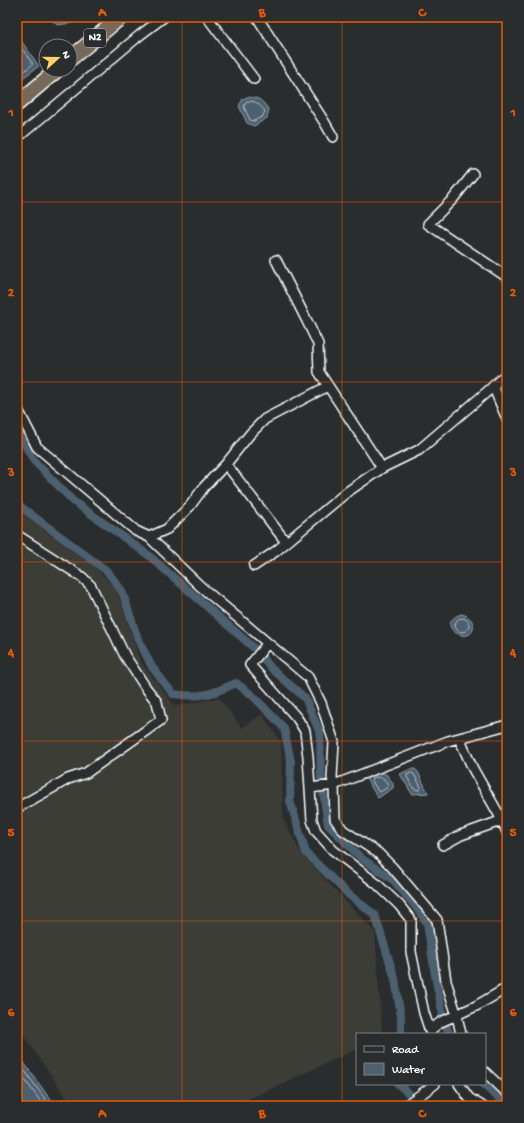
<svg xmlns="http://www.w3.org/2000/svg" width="524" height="1123" font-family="'Gochi Hand',sans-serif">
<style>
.built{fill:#3c3c38}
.water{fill:#4d6170;stroke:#94a0a9}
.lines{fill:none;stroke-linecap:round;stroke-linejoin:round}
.shore{stroke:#b8c0c6;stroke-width:1}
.canal{stroke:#4d6170;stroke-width:8}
.minor-casing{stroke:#fff;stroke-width:12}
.highway-casing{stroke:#fff;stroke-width:17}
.minor{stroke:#2a2d2e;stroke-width:9}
.highway{stroke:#746a5a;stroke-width:14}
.grid{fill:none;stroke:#e8590c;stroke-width:1;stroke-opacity:0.55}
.labels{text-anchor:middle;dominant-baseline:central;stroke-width:3.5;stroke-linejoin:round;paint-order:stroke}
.shield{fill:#2a2d2e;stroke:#bfc0c0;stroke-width:1}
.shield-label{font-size:11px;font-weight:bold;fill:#fff}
.neatline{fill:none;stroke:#e8590c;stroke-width:1.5}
.grid-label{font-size:13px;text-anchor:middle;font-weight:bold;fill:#e8590c}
</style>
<rect width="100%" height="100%" fill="#2a2d2e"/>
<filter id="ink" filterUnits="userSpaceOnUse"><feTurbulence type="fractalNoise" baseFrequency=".025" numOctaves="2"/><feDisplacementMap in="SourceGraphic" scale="8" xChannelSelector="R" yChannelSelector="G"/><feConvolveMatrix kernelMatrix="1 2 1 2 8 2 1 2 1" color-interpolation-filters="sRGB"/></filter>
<g filter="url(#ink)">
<path class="built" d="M17 510 98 570 117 591 140 661 175 706 219 698 242 728 262 714 281 742 283 819 302 855 375 932 382 1034H357V1049L233 1106H72L17 1026Z"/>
<path class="water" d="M49 17H84L72 23 57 25Z
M17 35 39 66 17 82Z
M247 97C261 98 261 100 269 110L267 118 254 126 247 123 239 106 243 99Z
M461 614C468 615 475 621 473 629 469 646 432 625 461 614Z
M411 769H415L418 772 428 793 412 794 400 774Z
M374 773H385L393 783V788L378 798 366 779Z
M17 1053 55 1106H17Z"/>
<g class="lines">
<path class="shore" d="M17 42 33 64 17 77
M247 101C257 101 259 104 265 111L263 116 254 121 250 120 244 107Z
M455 625a7 7 0 1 1 14 0a7 7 0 1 1-14 0Z
M412 773 414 774 421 787 420 790 414 789 407 777V775Z
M375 777 383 778 388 784V787L380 792 378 791 372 781Z
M17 1060 50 1106
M17 1069 44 1106"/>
<path class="canal" d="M17 431 34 461 73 501 147 554 255 649 272 669 305 698 320 733 321 778 328 825 361 858 393 880 416 907 427 923 436 981 443 1015 449 1034
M17 504 107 571 122 591 138 639 152 667 173 694C201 698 210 695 236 683L252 695 284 728 291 762 290 801 306 853 348 894 375 915 395 979 401 1017V1034
M398 1084 415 1099 429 1106
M482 1084 507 1105"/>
<g class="minor-casing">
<path id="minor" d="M207 17 254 79
M257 17 325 123 333 137
M17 138 140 35 164 17
M473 174 453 199 428 224 507 277
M276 260 307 321 318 344 319 372 382 468
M493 386 507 419
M17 408 37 447 136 531 149 537 200 586 308 677 321 703 334 742 332 778 334 785 335 819 343 830 378 853 392 867 437 920 446 981 457 1016 461 1034
M17 535 82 577 91 586 125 656 146 688 157 702 161 720 86 773 68 779 17 808
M149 537 167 529 190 506 204 487 226 464
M286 542 226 464 250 434 265 419 328 386
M254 566 276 551 347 492 382 468 419 450 488 391 507 373
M267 644 250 665 297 718 305 731 308 757 312 820 316 831 333 850 377 884 399 905 411 920V952L424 1013 431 1034
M459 738 473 769 502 820 507 832
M310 788 334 785 448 741 507 725
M443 845 461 835 506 819
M430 1030 441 1022 476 1006 507 988
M485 1072 507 1093
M459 1084 469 1098 482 1106
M405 1106 435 1084"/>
</g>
<g class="highway-casing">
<path id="highway" d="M70 59 121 17
M17 104 57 70"/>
</g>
<use href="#minor" class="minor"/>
<use href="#highway" class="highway"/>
</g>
</g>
<path class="grid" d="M182 17V1106M342 17V1106M17 202H507M17 382H507M17 562H507M17 741H507M17 921H507"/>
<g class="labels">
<rect class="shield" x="84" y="29" width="22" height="18" rx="3"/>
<g class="shield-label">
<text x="95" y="38">N2</text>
</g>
</g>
<rect width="524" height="1123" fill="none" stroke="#2a2d2e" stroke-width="44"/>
<rect x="356" y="1033" width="130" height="52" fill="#2a2d2e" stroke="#7f8182"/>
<rect x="364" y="1046" width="20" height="6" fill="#2a2d2e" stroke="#7f8182"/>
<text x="392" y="1053" font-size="12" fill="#ffffff">Road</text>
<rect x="364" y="1063" width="20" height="12" fill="#4d6170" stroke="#7f8182"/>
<text x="392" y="1073" font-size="12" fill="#ffffff">Water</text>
<g transform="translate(58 58) rotate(69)"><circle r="19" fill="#2a2d2e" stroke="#7f8182"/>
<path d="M0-3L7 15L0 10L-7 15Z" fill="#ffd166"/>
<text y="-6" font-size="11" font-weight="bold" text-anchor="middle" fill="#ffffff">N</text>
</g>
<rect x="22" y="22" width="480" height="1079" class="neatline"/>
<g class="grid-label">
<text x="102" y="16">A</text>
<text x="262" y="16">B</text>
<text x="422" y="16">C</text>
<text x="11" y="116">1</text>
<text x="513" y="116">1</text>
<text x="11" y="296">2</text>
<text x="513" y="296">2</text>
<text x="11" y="476">3</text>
<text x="513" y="476">3</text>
<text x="11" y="656">4</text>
<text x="513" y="656">4</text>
<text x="11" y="836">5</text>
<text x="513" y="836">5</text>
<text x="11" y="1016">6</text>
<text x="513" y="1016">6</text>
<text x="102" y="1117">A</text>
<text x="262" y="1117">B</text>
<text x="422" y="1117">C</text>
</g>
</svg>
